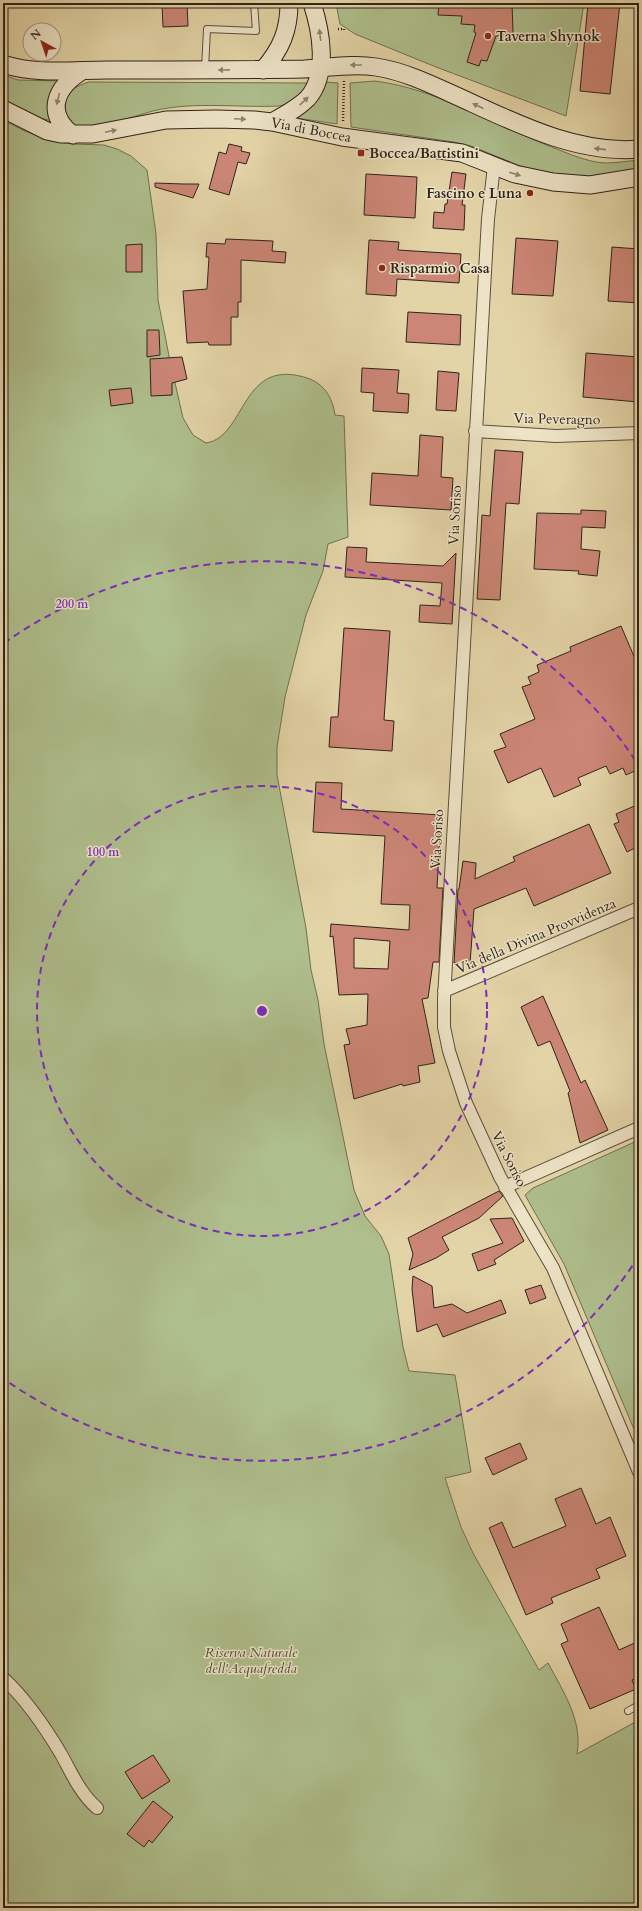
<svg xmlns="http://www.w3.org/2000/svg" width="642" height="1911" font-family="Cardo,serif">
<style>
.green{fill:#aebe8c;stroke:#6e7154}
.building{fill:#cc8676;stroke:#2e241b;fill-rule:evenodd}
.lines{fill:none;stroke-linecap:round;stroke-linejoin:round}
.lane-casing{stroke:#5b503e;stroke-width:8}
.street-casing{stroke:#5b503e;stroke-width:14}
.secondary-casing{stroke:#2e241b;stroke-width:19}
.path{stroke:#2e241b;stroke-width:2.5;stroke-dasharray:1 2;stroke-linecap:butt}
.lane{stroke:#ede3c6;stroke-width:6}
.street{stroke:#ede3c6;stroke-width:12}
.secondary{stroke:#ede3c6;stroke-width:17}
.oneway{fill:#8e8470}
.ring{fill:none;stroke:#7b2cbf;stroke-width:2;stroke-dasharray:7 5}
.poi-dot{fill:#8f2418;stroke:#ede3c6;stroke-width:1.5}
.labels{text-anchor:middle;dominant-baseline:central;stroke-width:3;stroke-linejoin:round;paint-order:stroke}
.poi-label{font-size:14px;font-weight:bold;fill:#2e241b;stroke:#ede3c6;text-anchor:start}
.street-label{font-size:14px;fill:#2e241b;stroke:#ede3c6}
.park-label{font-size:14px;font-style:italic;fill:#4e4a37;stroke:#ede3c6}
.centre{fill:#7b2cbf;stroke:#ede3c6;stroke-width:2}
.ring-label{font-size:12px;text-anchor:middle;font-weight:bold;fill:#7b2cbf;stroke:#ede3c6;stroke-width:3;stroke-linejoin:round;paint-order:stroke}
</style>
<rect width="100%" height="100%" fill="#e3d4a7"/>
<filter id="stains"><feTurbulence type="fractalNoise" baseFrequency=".005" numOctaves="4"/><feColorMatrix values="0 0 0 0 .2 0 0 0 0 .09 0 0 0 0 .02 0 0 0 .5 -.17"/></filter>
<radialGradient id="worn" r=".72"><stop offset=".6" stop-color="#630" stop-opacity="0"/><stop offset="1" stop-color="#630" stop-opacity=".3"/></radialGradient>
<path class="green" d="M336 3H584L566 116 436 67 355 34 340 24Z
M3 75 18 80 61 81 52 121 32 116 3 100Z
M375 81C432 88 491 122 544 144 563 151 585 162 605 163 616 163 628 161 639 160V170L588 179 538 173 471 146 454 142 351 127 350 83Z
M89 82 307 83C304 96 293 102 280 106 238 108 194 101 153 111 134 116 85 135 68 123 62 100 65 89 89 82Z
M325 82 338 83 337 124 296 118C311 109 322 100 325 82Z
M3 120 25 131 51 141 73 144 104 145 117 149 131 156 147 170 156 234 158 300 170 361 183 418 193 435 206 443C247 437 240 354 310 379 325 385 333 399 335 415L344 416 348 537 328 544 323 571 306 615 285 697 277 747V775L306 928 311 970 318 1000 324 1044 354 1190 365 1216 381 1236 389 1254 403 1347 409 1371 455 1375 471 1472 445 1478 461 1527 473 1553 539 1670 548 1663C563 1691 583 1721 577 1754L639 1720V1908H3Z
M639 1140V1441L564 1264 525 1195 533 1188Z"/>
<path class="building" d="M187 3 188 26 163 27 162 5Z
M439 3 484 5 512 3 513 33 496 36 487 61 481 60 479 66 467 62 476 33 474 32 475 25 461 24 462 16 438 15Z
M588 3H620L610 94 580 91Z
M229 144 242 147 241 151 250 153 246 164 238 162 229 195 209 189 219 152 226 154Z
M452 172 466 174 462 205H465L464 230 433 228 434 212 444 213 445 204H447Z
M366 174 417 177 415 218 364 215Z
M155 183 183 184H199L193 198 155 187Z
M516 238 558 241 553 296 512 294Z
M226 239 273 241 272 251 286 252 285 263 241 260V302H238V317H231V345H209L208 342 187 343 183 291 207 289 209 257H206L207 243 225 244Z
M369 240 399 242 398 250 461 254 459 283 397 279 396 296 366 294Z
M142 244V272H126V245Z
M612 247 639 249V303L608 301Z
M408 312 461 315 460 345 406 342Z
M147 330H159L160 355 147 357Z
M586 353 639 357 638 402 583 397Z
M182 357 187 379 172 383V395L151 396 150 359Z
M362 368 399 370 397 393 409 394 408 413 373 411 374 393 361 392Z
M438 371 459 373 456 411 436 410Z
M131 388 133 403 111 406 109 390Z
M420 435 443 437 441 477 453 478 451 510 370 505 372 473 418 476Z
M495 450 523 452 519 504 506 503 500 600 477 599 482 515 490 516Z
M581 510 606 511 605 528 582 527 581 549 600 551 597 576 578 574 579 571 534 569 537 513 581 514Z
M347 547 367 548 366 562 443 566 456 553 452 624 419 622 420 605 440 606 442 583 345 577Z
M621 626 639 668V751L635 753 639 763V769L626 775 623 768 610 774 606 766 578 778 581 785 554 797 541 768 508 783 494 751 506 747 500 734 535 719 522 687 531 684 528 677 539 672 537 665 571 651 570 647Z
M344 628 390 631 384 720 394 721 392 751 329 747 331 717H338Z
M316 782 342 783 341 809 441 815 437 888H443L439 962H433L428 998 422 999 435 1063 418 1066 420 1082 403 1086 402 1084 354 1099 344 1045 350 1044 346 1029 367 1025 368 994 339 995 333 936 330 937 331 924 409 930 410 905 381 904 385 836 313 832ZM354 938 390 941 388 969 354 968Z
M639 804V846L627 852 614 824 619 822 616 814Z
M589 824 611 873 534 906 526 888 474 909 470 964 454 963 458 889H459L463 861 476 863 475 879 515 861 513 857Z
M543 996 581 1083 585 1080 608 1130 580 1143 568 1093 570 1091 550 1041 538 1046 521 1007Z
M499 1191 503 1196 479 1218 442 1237 449 1250 436 1258 409 1270 413 1254 408 1238Z
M512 1218 524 1241 494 1260 496 1264 478 1271 472 1254 503 1243 490 1219Z
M413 1276 432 1286 434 1308 452 1304 467 1313 501 1300 506 1313 443 1337 437 1324 417 1332 412 1289Z
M541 1285 546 1298 530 1304 525 1290Z
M520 1443 527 1459 493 1475 485 1458Z
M581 1488 596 1524 610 1517 626 1556 596 1569 600 1578 551 1598 553 1603 526 1615 489 1528 502 1522 513 1548 566 1526 555 1499Z
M599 1607 619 1650 639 1641V1677L632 1680 636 1689 590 1709 561 1644 568 1641 561 1624Z
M153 1755 170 1781 142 1799 125 1772Z
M153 1801 173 1817 152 1843 149 1840 144 1847 127 1834Z"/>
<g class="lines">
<g class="lane-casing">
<path id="lane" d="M205 69 207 29 256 31 254 3
M628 1711 639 1705"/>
</g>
<g class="street-casing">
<path id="street" d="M494 166 488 219 444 999V1027L449 1051 466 1103 500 1177 553 1268 639 1472
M475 431 556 436 639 433
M444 991 639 908
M505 1187 639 1128
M3 1678C27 1700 45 1727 61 1754 72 1774 80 1793 97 1808"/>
</g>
<g class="secondary-casing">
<path id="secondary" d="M3 64C36 75 73 70 107 70 173 70 238 70 304 69 328 68 352 63 376 67 402 71 426 82 450 93 508 119 574 155 639 149
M263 70C281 49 289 31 289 3
M3 109 47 131 61 134H93L166 120 216 119 254 120 272 122 342 137 462 153 515 174 553 182 590 185 639 177
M272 122C285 115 298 108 308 98 329 73 321 31 312 3
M73 135C44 113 56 87 82 71"/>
</g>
<path class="path" d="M338 29H344V32
M343 121 344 80"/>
<use href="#lane" class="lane"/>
<use href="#street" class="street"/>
<use href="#secondary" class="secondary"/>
</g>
<defs><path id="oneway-solid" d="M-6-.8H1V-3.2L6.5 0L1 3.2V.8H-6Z"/></defs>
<g class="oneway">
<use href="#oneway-solid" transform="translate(320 35) rotate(-97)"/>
<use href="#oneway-solid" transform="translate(356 65) rotate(-180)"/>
<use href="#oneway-solid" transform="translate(224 70) rotate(179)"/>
<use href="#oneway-solid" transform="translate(58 99) rotate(104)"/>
<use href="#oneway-solid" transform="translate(304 101) rotate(-43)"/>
<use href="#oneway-solid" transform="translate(478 106) rotate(-156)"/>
<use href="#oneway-solid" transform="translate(240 119) rotate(3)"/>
<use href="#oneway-solid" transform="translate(111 131) rotate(-12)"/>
<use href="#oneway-solid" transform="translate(600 149) rotate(-174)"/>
<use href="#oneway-solid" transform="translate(515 174) rotate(18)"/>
</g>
<g class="ring">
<circle cx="262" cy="1011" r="225"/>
<path d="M639 1256A449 449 0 0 1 4 1379M4 643A449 449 0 0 1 639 766"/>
</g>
<g class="poi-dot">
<circle cx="488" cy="36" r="4"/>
<rect x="357" y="149" width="8" height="8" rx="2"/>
<circle cx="530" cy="193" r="4"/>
<circle cx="382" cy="268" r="4"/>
</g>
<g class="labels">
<g class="poi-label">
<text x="496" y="36">Taverna Shynok</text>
<text x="369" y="153">Boccea/Battistini</text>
<text x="522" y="193" text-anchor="end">Fascino e Luna</text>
<text x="390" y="268">Risparmio Casa</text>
</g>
<g class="street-label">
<text transform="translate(311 130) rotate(11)">Via di Boccea</text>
<text transform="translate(557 419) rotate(1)">Via Peveragno</text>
<text transform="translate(455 515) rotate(-87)">Via Soriso</text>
<text transform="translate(437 839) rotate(-87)">Via Soriso</text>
<text transform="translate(536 936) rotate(-23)">Via della Divina Provvidenza</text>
<text transform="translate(509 1159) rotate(63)">Via Soriso</text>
</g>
<g class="park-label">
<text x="251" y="1652">Riserva Naturale<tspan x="251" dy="16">dell'Acquafredda</tspan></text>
</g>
</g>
<circle cx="262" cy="1011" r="6" class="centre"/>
<g class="ring-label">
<text x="72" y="608">200 m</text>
<text x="103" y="856">100 m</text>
</g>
<rect width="642" height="1911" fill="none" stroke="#e3d4a7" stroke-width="16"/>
<rect x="4" y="4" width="634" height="1903" fill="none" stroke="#2e241b" stroke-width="2"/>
<rect x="8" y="8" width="626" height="1895" fill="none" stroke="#2e241b"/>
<g transform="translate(42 42) rotate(320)"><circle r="19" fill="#ede3c6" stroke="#a19782"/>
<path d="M0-3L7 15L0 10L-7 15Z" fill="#8f2418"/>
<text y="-6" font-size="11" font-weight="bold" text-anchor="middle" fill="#2e241b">N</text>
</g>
<rect width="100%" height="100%" filter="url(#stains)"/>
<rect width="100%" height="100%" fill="url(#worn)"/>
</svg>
